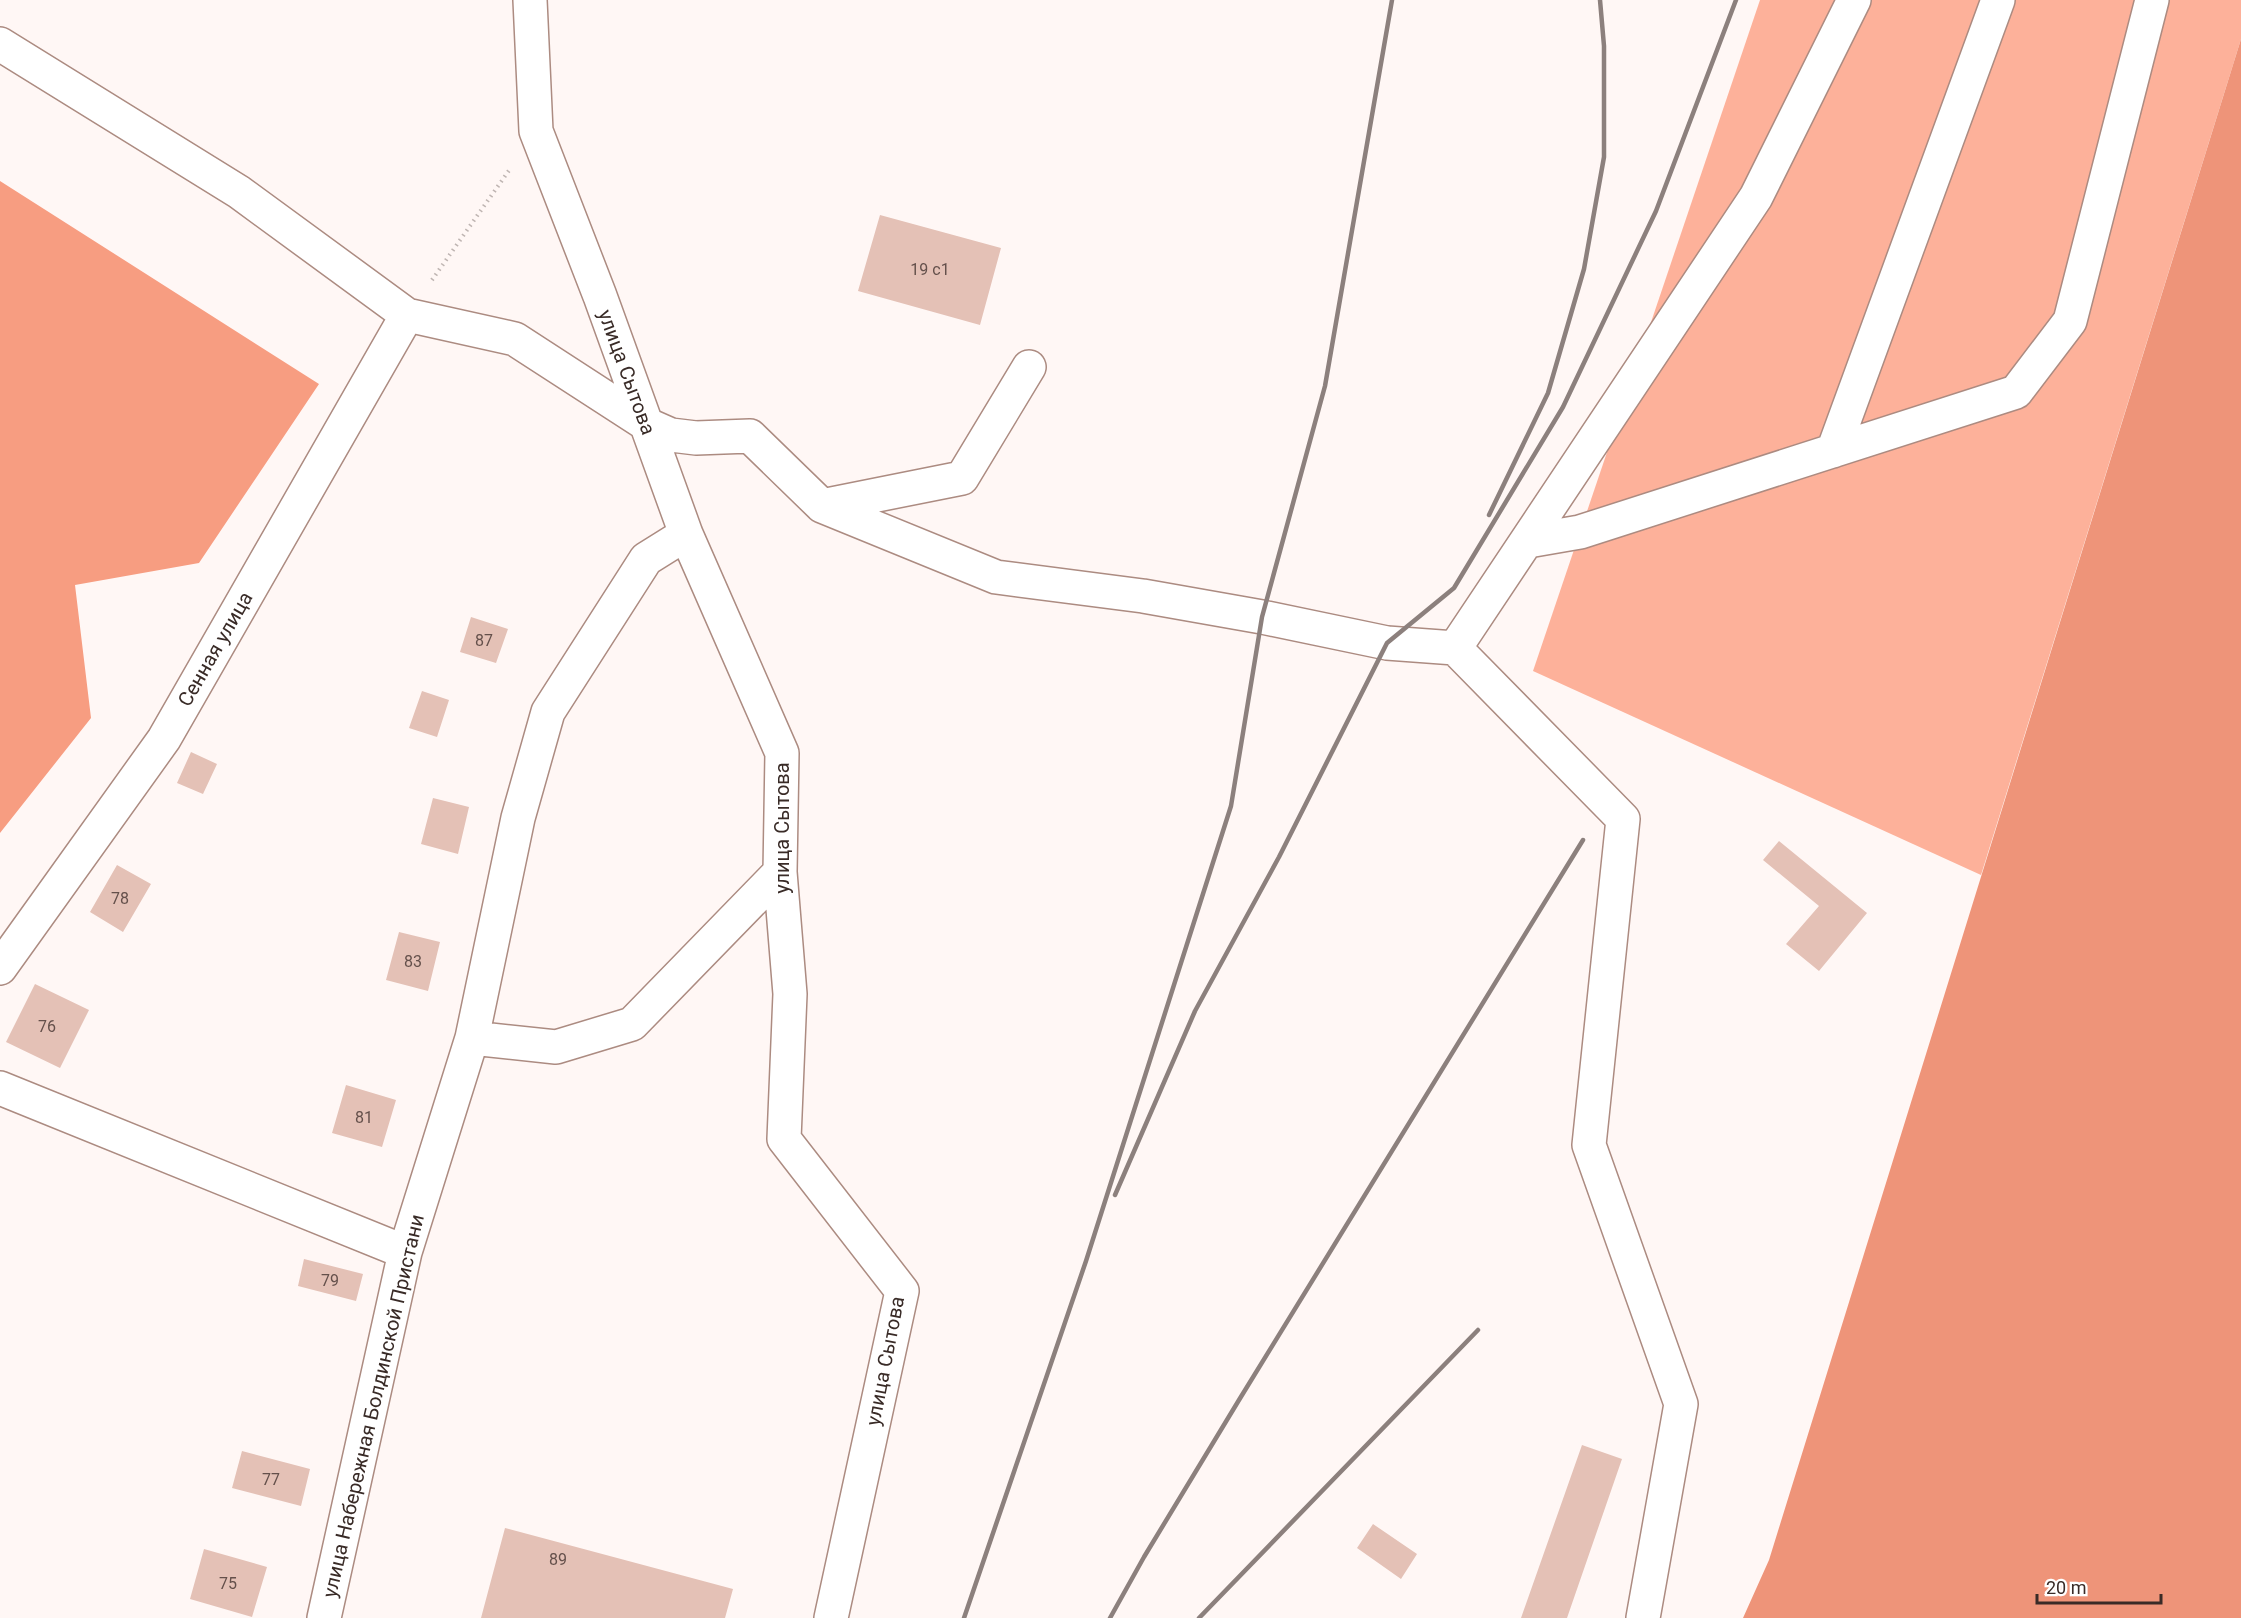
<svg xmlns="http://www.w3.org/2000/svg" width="2241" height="1618" font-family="Roboto,sans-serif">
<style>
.green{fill:#fdb19a}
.forest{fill:#f79d81}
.water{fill:#ee9479}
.building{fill:#e4c1b6}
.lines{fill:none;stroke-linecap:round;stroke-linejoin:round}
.minor-casing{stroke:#ac8b81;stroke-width:36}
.path{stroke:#bfb5b2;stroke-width:4;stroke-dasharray:1.5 4.5;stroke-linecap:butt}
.minor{stroke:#fff;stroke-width:33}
.rail{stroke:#8c807d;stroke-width:4.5}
.labels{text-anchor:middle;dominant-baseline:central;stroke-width:4.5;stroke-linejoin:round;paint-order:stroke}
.number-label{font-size:16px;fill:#64504b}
.street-label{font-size:20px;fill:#392b27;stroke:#fff}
</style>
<rect width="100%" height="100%" fill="#fff7f5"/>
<path class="green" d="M1760 0H2241V39L1981 875 1533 671Z"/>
<path class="forest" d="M0 181 319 384 199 563 75 585 91 718 0 833Z"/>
<path class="water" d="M2241 39V1618H1743L1769 1560Z"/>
<path class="building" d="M880 215 1001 248 980 325 858 291Z
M471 617 508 629 496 663 460 652Z
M422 691 449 700 437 737 409 728Z
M191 752 217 764 203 794 177 783Z
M433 798 469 807 458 854 421 844Z
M1779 841 1867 913 1819 971 1786 944 1819 906 1763 860Z
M117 865 151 884 123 932 90 912Z
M399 932 440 942 428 991 386 980Z
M35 984 89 1010 60 1068 6 1042Z
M346 1085 396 1100 382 1147 332 1133Z
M304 1259 363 1274 356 1301 298 1286Z
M1582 1445 1622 1459 1567 1618H1521Z
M242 1451 310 1469 301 1506 232 1488Z
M1373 1524 1417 1554 1401 1579 1357 1548Z
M505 1528 733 1589 725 1618H481Z
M204 1549 267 1567 252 1617 190 1599Z"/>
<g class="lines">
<g class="minor-casing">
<path id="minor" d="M530 0 536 131 600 296 686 534 782 753 780 872 790 994 784 1139 902 1291 831 1618
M0 44 239 192 407 315 515 339 646 424 671 435 696 438 750 436 822 506 996 577 1143 596 1262 617 1387 643 1455 648 1623 819 1589 1145 1681 1404 1643 1618
M1833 451 1998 0
M822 506 962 478 1029 367
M1528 541 1580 532 2016 392 2070 321 2152 0
M1455 648 1756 197 1854 0
M0 968 164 739 407 315
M472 1038 518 818 548 712 646 559 686 534
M0 1088 405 1252
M324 1618 405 1252 472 1038 556 1047 632 1024 780 872"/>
</g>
<path class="path" d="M432 280 510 169"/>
<use href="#minor" class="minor"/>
<path class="rail" d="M1489 515 1548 393 1584 269 1604 157V46L1600 0
M1115 1195 1195 1011 1279 857 1387 643 1454 588 1563 407 1656 211 1736 0
M964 1618 1086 1261 1231 806 1262 617 1325 386 1392 0
M1110 1618 1144 1557 1239 1400 1583 840
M1199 1618 1478 1330"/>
</g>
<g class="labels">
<g class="number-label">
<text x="930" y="269">19 с1</text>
<text x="484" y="640">87</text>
<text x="120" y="898">78</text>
<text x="413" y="961">83</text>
<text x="47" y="1026">76</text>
<text x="364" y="1117">81</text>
<text x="330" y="1280">79</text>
<text x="271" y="1479">77</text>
<text x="558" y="1559">89</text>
<text x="228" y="1583">75</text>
</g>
<g class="street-label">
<text transform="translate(627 372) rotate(70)">улица Сытова</text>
<text transform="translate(215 649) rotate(-60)">Сенная улица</text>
<text transform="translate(782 828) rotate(-90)">улица Сытова</text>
<text transform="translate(885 1361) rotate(-79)">улица Сытова</text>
<text transform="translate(373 1406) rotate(-77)">улица Набережная Болдинской Пристани</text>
</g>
</g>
<path d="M2037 1594v9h124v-9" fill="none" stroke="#392b27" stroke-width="3"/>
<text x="2046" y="1594" font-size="18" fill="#392b27" stroke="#ffffff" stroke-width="4.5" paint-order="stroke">20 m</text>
</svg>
